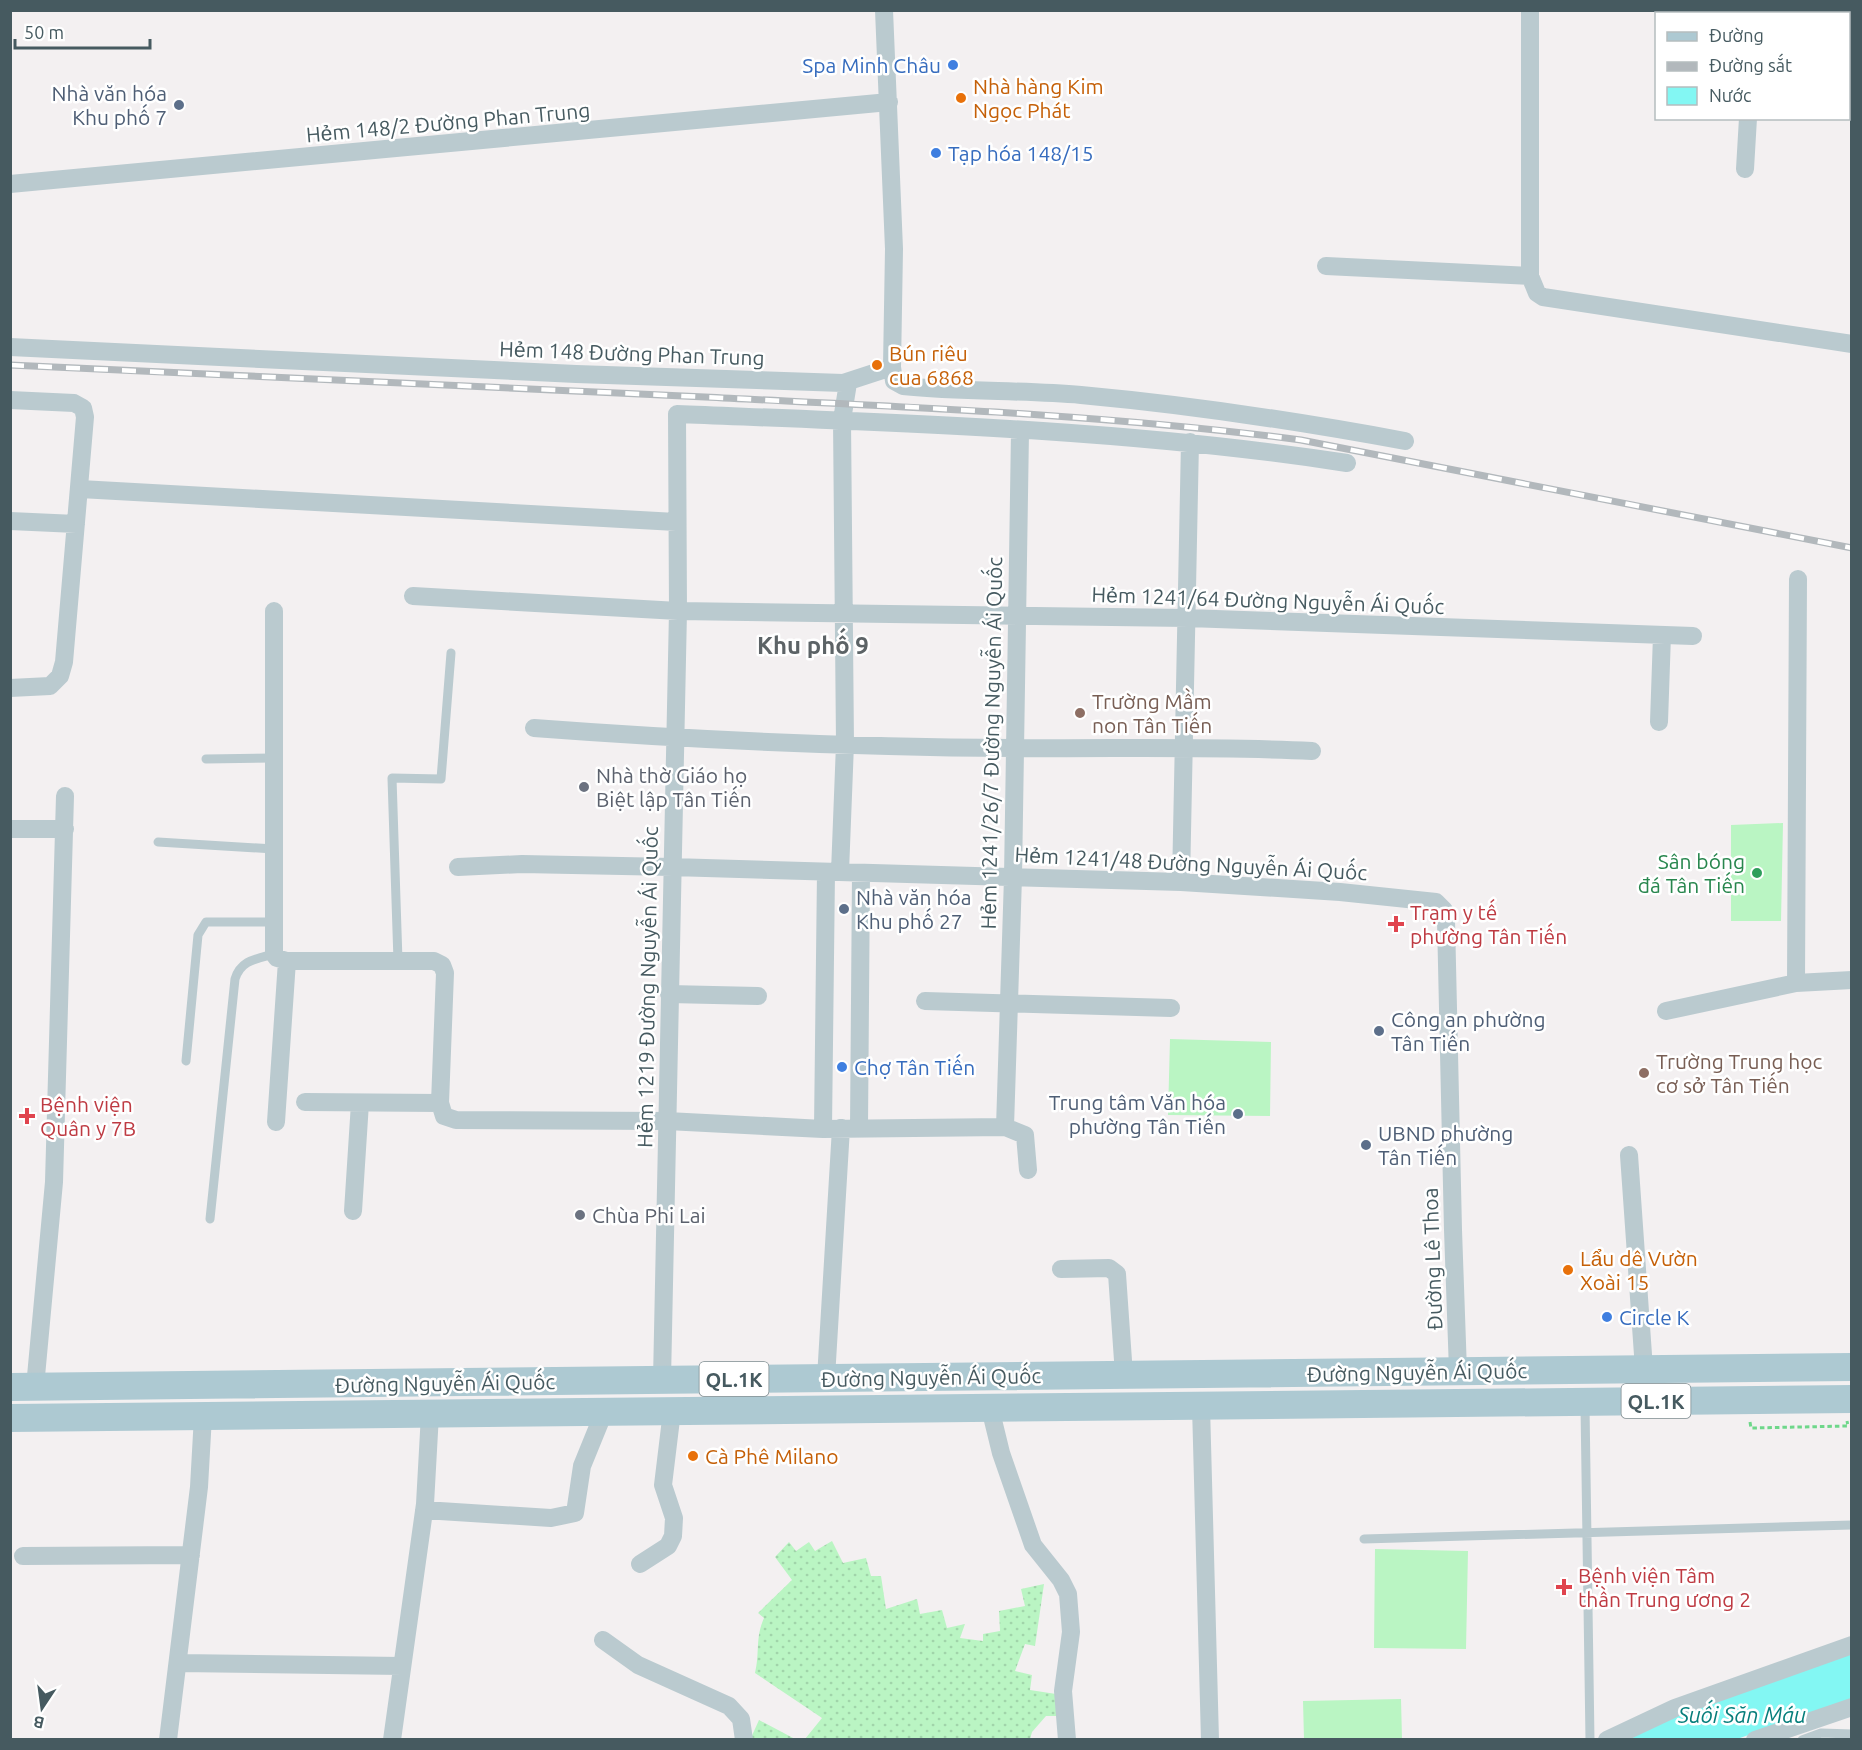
<svg xmlns="http://www.w3.org/2000/svg" width="1862" height="1750" font-family="Ubuntu,sans-serif">
<style>
.grass{fill:url(#grass-dots)}
.garden{fill:#baf5c3}
.water{fill:#83f7f3}
.lines{fill:none;stroke-linecap:round;stroke-linejoin:round}
.path{stroke:#6ed78a;stroke-width:3;stroke-dasharray:4.5 3;stroke-linecap:butt}
.lane{stroke:#bacacf;stroke-width:9}
.street{stroke:#bacacf;stroke-width:18}
.primary{stroke:#adc9d2;stroke-width:28}
.rail-casing{stroke:#b2b8bc;stroke-width:7}
.rail{stroke:#fff;stroke-width:4.5;stroke-dasharray:14;stroke-linecap:butt}
.shop-dot{fill:#3f7fe0;stroke:#fff;stroke-width:2}
.food-dot{fill:#e8710a;stroke:#fff;stroke-width:2}
.service-dot{fill:#5c6f8a;stroke:#fff;stroke-width:2}
.education-dot{fill:#8d6e63;stroke:#fff;stroke-width:2}
.worship-dot{fill:#6b7280;stroke:#fff;stroke-width:2}
.leisure-dot{fill:#2e9e5b;stroke:#fff;stroke-width:2}
.health-dot{fill:#e0444e;stroke:#fff;stroke-width:2}
.labels{text-anchor:middle;dominant-baseline:central;stroke-width:5;stroke-linejoin:round;paint-order:stroke}
.shield{fill:#fff;stroke:#7e8c90;stroke-width:1.5}
.shield-label{font-size:20px;font-weight:bold;fill:#465a60}
.shop-label{font-size:21px;fill:#366cbe;stroke:#fff;text-anchor:start}
.food-label{font-size:21px;fill:#c56008;stroke:#fff;text-anchor:start}
.service-label{font-size:21px;fill:#4e5e75;stroke:#fff;text-anchor:start}
.street-label{font-size:21px;fill:#465a60;stroke:#fff}
.education-label{font-size:21px;fill:#785e54;stroke:#fff;text-anchor:start}
.worship-label{font-size:21px;fill:#5b616d;stroke:#fff;text-anchor:start}
.leisure-label{font-size:21px;fill:#27864d;stroke:#fff;text-anchor:end}
.health-label{font-size:21px;fill:#be3a42;stroke:#fff;text-anchor:start}
.water-label{font-size:22px;font-style:italic;fill:#067e7b;stroke:#fff}
.quarter-label{font-size:24px;font-weight:bold;fill:#5c6366;stroke:#fff}
</style>
<defs>
<pattern id="grass-dots" width="8" height="8" patternUnits="userSpaceOnUse" patternTransform="scale(1.5)"><rect width="8" height="8" fill="#baf5c3"/><path d="M2 2h.1M6 6h.1" fill="none" stroke="#a1d4aa" stroke-width="1.8" stroke-linecap="round"/></pattern>
</defs>
<rect width="100%" height="100%" fill="#f3f0f1"/>
<path class="grass" d="M832 1541 843 1563 866 1558 871 1576H881L886 1609 917 1599 920 1614 942 1610 947 1628 965 1624 960 1638 983 1641V1634L1000 1631 999 1611 1025 1606 1021 1589 1044 1584 1035 1646 1025 1644 1015 1671 1032 1675 1030 1690 1056 1694 1059 1716H1046L1032 1732 1030 1739H805L822 1718 755 1673C760 1653 755 1638 764 1618L758 1613 792 1580 775 1557 789 1542 796 1551 809 1542 815 1551Z
M759 1720 795 1739 750 1740Z"/>
<path class="garden" d="M1783 823 1781 921H1731V825Z
M1170 1039 1271 1042 1270 1116 1168 1115Z
M1375 1549 1468 1551 1466 1649 1374 1648Z
M1401 1699 1402 1739H1304L1303 1701Z"/>
<path class="water" d="M1851 1652V1699L1737 1739 1628 1740 1668 1719Z"/>
<g class="lines">
<path class="path" d="M1750 1422 1751 1428 1848 1426 1847 1421"/>
<path class="lane" d="M206 759 274 758
M158 842 274 849
M398 961 392 778 441 779 451 653
M186 1061 198 935 206 922H274
M210 1219 235 979C241 960 256 959 274 954
M1585 1406 1590 1740
M1364 1539 1852 1525
M1802 1740 1821 1733 1852 1734"/>
<path class="street" d="M1530 10V276L1537 293 1543 297 1852 344
M1761 14 1762 10
M1745 169 1748 118
M10 184 889 102
M1326 266 1530 276
M10 347 576 374 843 383 892 367 894 249 884 10
M892 367 894 381 903 386C962 392 1022 390 1081 395 1190 405 1297 421 1405 441
M10 400 74 403 83 408 85 417 64 662 60 676 50 686 10 688
M80 489 676 522
M10 521 76 524
M413 596 678 611 1188 618 1693 636
M274 611V954L277 958 287 961H434L442 965 445 973 440 1103 444 1116 456 1120 667 1121 823 1129 1005 1127 1025 1135 1028 1170
M1659 722 1662 635
M534 728C693 740 853 747 1013 748 1113 749 1212 746 1312 751
M10 829H65
M458 867 522 864 672 867 1181 882 1340 892 1436 902 1444 910 1446 920 1453 1230 1458 1371
M840 872 845 744 842 420 848 383
M1181 882 1190 442
M1796 983 1798 579
M669 994 758 996
M925 1001 1171 1008
M1666 1011 1796 983 1852 980
M305 1102 440 1103
M276 1122 287 961
M1005 1127 1013 877 1020 432
M859 1128 861 873
M823 1129 826 872
M1629 1155 1644 1369
M353 1211 360 1103
M1061 1269 1109 1268 1117 1274 1124 1375
M826 1378 841 1128
M662 1380 678 611 677 414C900 423 1126 429 1347 463
M35 1387 54 1182 65 796
M1201 1406 1210 1740
M990 1408 1001 1453 1033 1545 1061 1580 1068 1594 1071 1632 1063 1691 1067 1740
M424 1510 551 1518 575 1513 582 1466 604 1412
M23 1556 191 1555
M640 1564 668 1546 673 1536 674 1518 663 1485 672 1411
M603 1640 638 1665 729 1706 741 1719 744 1740
M179 1663 402 1666
M168 1740 199 1487 203 1416
M392 1740 425 1504 430 1414
M1607 1740 1675 1708 1852 1645
M1755 1740 1852 1707"/>
<path class="primary" d="M10 1387 1852 1367
M10 1418 1852 1399"/>
<g class="rail-casing">
<path id="rail" d="M10 365C242 376 473 386 705 397 904 407 1103 414 1301 440L1852 548"/>
</g>
<use href="#rail" class="rail"/>
</g>
<g class="shop-dot">
<circle cx="953" cy="65" r="6"/>
<circle cx="936" cy="153" r="6"/>
<circle cx="842" cy="1067" r="6"/>
<circle cx="1607" cy="1317" r="6"/>
</g>
<g class="food-dot">
<circle cx="961" cy="98" r="6"/>
<circle cx="877" cy="365" r="6"/>
<circle cx="1568" cy="1270" r="6"/>
<circle cx="693" cy="1456" r="6"/>
</g>
<g class="service-dot">
<circle cx="179" cy="105" r="6"/>
<circle cx="844" cy="909" r="6"/>
<circle cx="1379" cy="1031" r="6"/>
<circle cx="1238" cy="1114" r="6"/>
<circle cx="1366" cy="1145" r="6"/>
</g>
<g class="education-dot">
<circle cx="1080" cy="713" r="6"/>
<circle cx="1644" cy="1073" r="6"/>
</g>
<g class="worship-dot">
<circle cx="584" cy="787" r="6"/>
<circle cx="580" cy="1215" r="6"/>
</g>
<circle class="leisure-dot" cx="1757" cy="873" r="6"/>
<g class="health-dot">
<path d="M1393 915h6v6h6v6h-6v6h-6v-6h-6v-6h6z"/>
<path d="M24 1107h6v6h6v6h-6v6h-6v-6h-6v-6h6z"/>
<path d="M1561 1578h6v6h6v6h-6v6h-6v-6h-6v-6h6z"/>
</g>
<g class="labels">
<g class="shield">
<rect x="699.5" y="1362" width="69" height="34" rx="4.5"/>
<rect x="1621.5" y="1384" width="69" height="34" rx="4.5"/>
</g>
<g class="shield-label">
<text x="734" y="1379">QL.1K</text>
<text x="1656" y="1401">QL.1K</text>
</g>
<g class="shop-label">
<text x="941" y="65" text-anchor="end">Spa Minh Châu</text>
<text x="948" y="153">Tạp hóa 148/15</text>
<text x="854" y="1067">Chợ Tân Tiến</text>
<text x="1619" y="1317">Circle K</text>
</g>
<g class="food-label">
<text x="973" y="86">Nhà hàng Kim<tspan x="973" dy="24">Ngọc Phát</tspan></text>
<text x="889" y="353">Bún riêu<tspan x="889" dy="24">cua 6868</tspan></text>
<text x="1580" y="1258">Lẩu dê Vườn<tspan x="1580" dy="24">Xoài 15</tspan></text>
<text x="705" y="1456">Cà Phê Milano</text>
</g>
<g class="service-label">
<text x="167" y="93" text-anchor="end">Nhà văn hóa<tspan x="167" dy="24">Khu phố 7</tspan></text>
<text x="856" y="897">Nhà văn hóa<tspan x="856" dy="24">Khu phố 27</tspan></text>
<text x="1391" y="1019">Công an phường<tspan x="1391" dy="24">Tân Tiến</tspan></text>
<text x="1226" y="1102" text-anchor="end">Trung tâm Văn hóa<tspan x="1226" dy="24">phường Tân Tiến</tspan></text>
<text x="1378" y="1133">UBND phường<tspan x="1378" dy="24">Tân Tiến</tspan></text>
</g>
<g class="street-label">
<text transform="translate(448 122) rotate(-5)">Hẻm 148/2 Đường Phan Trung</text>
<text transform="translate(632 353) rotate(2)">Hẻm 148 Đường Phan Trung</text>
<text transform="translate(1268 600) rotate(2)">Hẻm 1241/64 Đường Nguyễn Ái Quốc</text>
<text transform="translate(991 743) rotate(-89)">Hẻm 1241/26/7 Đường Nguyễn Ái Quốc</text>
<text transform="translate(1191 863) rotate(3)">Hẻm 1241/48 Đường Nguyễn Ái Quốc</text>
<text transform="translate(647 987) rotate(-89)">Hẻm 1219 Đường Nguyễn Ái Quốc</text>
<text transform="translate(1432 1259) rotate(-92)">Đường Lê Thoa</text>
<text transform="translate(1417 1372) rotate(-1)">Đường Nguyễn Ái Quốc</text>
<text transform="translate(931 1377) rotate(-1)">Đường Nguyễn Ái Quốc</text>
<text transform="translate(445 1383) rotate(-1)">Đường Nguyễn Ái Quốc</text>
</g>
<g class="education-label">
<text x="1092" y="701">Trường Mầm<tspan x="1092" dy="24">non Tân Tiến</tspan></text>
<text x="1656" y="1061">Trường Trung học<tspan x="1656" dy="24">cơ sở Tân Tiến</tspan></text>
</g>
<g class="worship-label">
<text x="596" y="775">Nhà thờ Giáo họ<tspan x="596" dy="24">Biệt lập Tân Tiến</tspan></text>
<text x="592" y="1215">Chùa Phi Lai</text>
</g>
<g class="leisure-label">
<text x="1745" y="861">Sân bóng<tspan x="1745" dy="24">đá Tân Tiến</tspan></text>
</g>
<g class="health-label">
<text x="1410" y="912">Trạm y tế<tspan x="1410" dy="24">phường Tân Tiến</tspan></text>
<text x="40" y="1104">Bệnh viện<tspan x="40" dy="24">Quân y 7B</tspan></text>
<text x="1578" y="1575">Bệnh viện Tâm<tspan x="1578" dy="24">thần Trung ương 2</tspan></text>
</g>
<g class="water-label">
<text x="1742" y="1714">Suối Săn Máu</text>
</g>
<g class="quarter-label">
<text x="813" y="645">Khu phố 9</text>
</g>
</g>
<rect width="1862" height="1750" fill="none" stroke="#465a60" stroke-width="24"/>
<rect x="1655" y="12" width="195" height="108" fill="#ffffff" stroke="#b5bdbf" stroke-width="1.5"/>
<rect x="1667" y="32" width="30" height="9" fill="#adc9d2" stroke="#b5bdbf" stroke-width="1.5"/>
<text x="1709" y="42" font-size="18" fill="#465a60">Đường</text>
<rect x="1667" y="62" width="30" height="9" fill="#b2b8bc" stroke="#b5bdbf" stroke-width="1.5"/>
<text x="1709" y="72" font-size="18" fill="#465a60">Đường sắt</text>
<rect x="1667" y="87" width="30" height="18" fill="#83f7f3" stroke="#b5bdbf" stroke-width="1.5"/>
<text x="1709" y="102" font-size="18" fill="#465a60">Nước</text>
<g transform="translate(42 1708) rotate(193)" stroke="#ffffff" stroke-width="4.5" paint-order="stroke">
<path d="M0-4.5L10 22L0 15L-10 22Z" fill="#465a60"/>
<text y="-9" font-size="16" font-weight="bold" text-anchor="middle" fill="#465a60">B</text>
</g>
<path d="M15 39v9h135v-9" fill="none" stroke="#465a60" stroke-width="3"/>
<text x="24" y="39" font-size="18" fill="#465a60" stroke="#ffffff" stroke-width="4.5" paint-order="stroke">50 m</text>
</svg>
